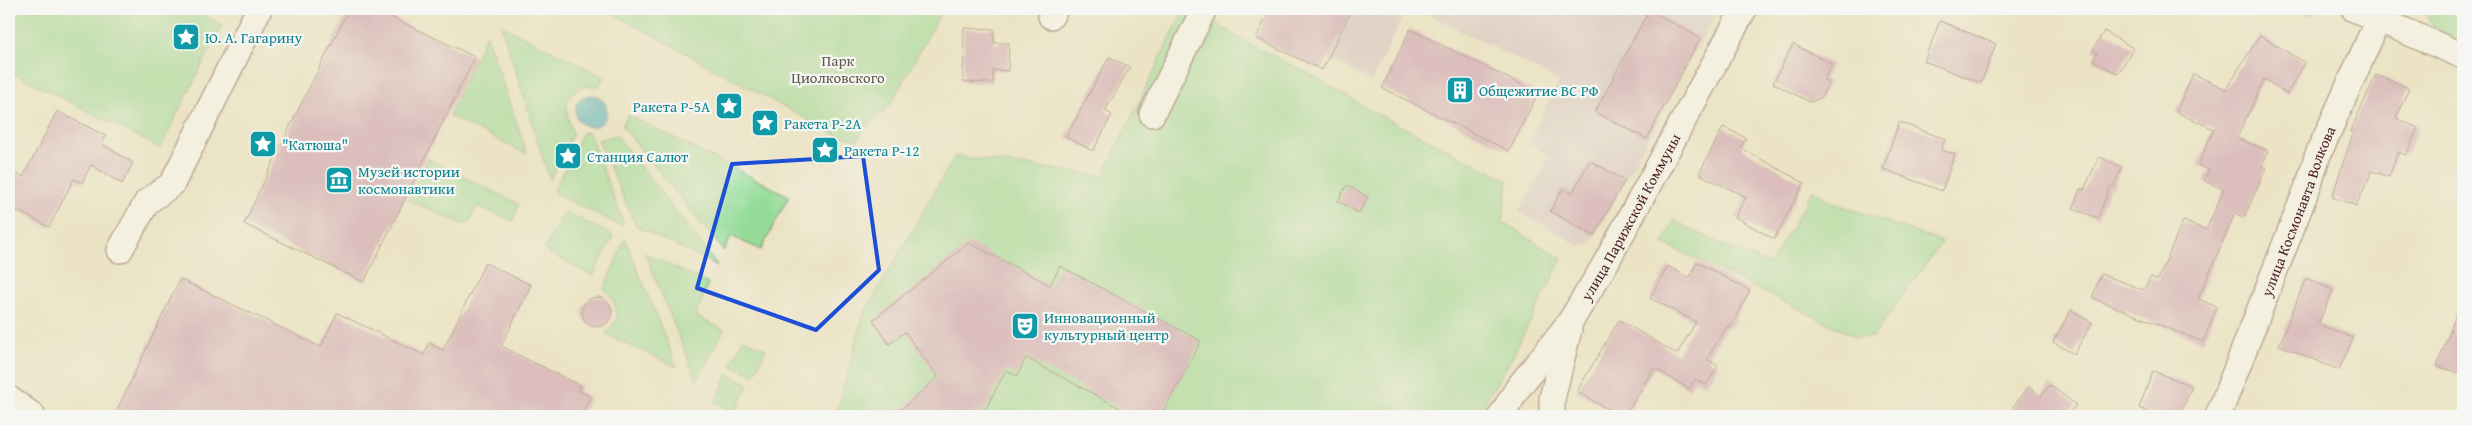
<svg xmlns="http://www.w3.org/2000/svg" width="2472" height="425" font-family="'Gentium Book Plus',serif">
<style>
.industrial{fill:#d2bdc7}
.green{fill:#93db96;stroke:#6e7d60}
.water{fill:#42adc1;stroke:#466676}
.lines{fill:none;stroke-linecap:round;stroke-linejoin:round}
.stream{stroke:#42adc1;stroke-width:8}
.building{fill:#c993b4}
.minor-casing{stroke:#826461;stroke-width:28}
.minor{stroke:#fff;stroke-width:25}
.marked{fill:none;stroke:#1d4ed8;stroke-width:4;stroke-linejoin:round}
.labels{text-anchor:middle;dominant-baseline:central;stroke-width:4.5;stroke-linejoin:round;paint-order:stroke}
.culture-label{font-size:15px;fill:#0d838f;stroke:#f6f6f2;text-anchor:start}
.park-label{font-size:15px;fill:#60574b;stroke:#f6f6f2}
.street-label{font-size:15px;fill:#4a1f2b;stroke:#f6f6f2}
</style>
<rect width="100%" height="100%" fill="#f6f6f2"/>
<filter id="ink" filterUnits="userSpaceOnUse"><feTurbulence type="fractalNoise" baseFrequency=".02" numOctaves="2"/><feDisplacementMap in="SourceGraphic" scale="10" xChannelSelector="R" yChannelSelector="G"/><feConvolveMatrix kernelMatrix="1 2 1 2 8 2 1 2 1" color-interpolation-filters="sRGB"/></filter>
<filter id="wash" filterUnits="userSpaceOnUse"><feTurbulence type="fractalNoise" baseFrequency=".0096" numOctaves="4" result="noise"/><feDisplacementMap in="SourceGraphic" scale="20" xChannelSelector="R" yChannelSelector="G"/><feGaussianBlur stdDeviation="1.12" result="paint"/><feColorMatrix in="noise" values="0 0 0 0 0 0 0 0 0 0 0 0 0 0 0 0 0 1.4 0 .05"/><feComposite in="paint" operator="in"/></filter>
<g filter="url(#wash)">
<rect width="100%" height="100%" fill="#ebe3c4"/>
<path class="industrial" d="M1270 9H1407L1371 81 1328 58 1322 70 1256 38Z
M1418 9H1718L1591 243 1585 245H1578L1519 211 1550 156 1529 143 1559 81Z"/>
<path class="green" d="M9 9H190L222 25 160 148 9 71Z
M605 9H943L890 105 864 129 858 140 832 133Z
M1184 9H1200L1223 28 1253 46 1319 79 1371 111 1508 180 1503 222 1562 259 1509 363 1476 416H836L863 316 955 156 1103 176Z
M2423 9H2463V42L2434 28Z
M501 25 604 77 599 86C564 83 562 108 573 133L550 180Z
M486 34 527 154 449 116Z
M628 115 789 196 761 250 731 236 724 251 622 126Z
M583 132 589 133 623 222 621 226 553 192Z
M616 135 718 266 636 226 598 140Z
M428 159 519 204 513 221 477 206 470 221 462 224 409 200Z
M1813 190 1831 202 1942 242 1873 337H1856L1663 243 1674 221 1734 250 1770 264Z
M564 211 613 236 593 276 544 250Z
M625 239 677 367 606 334 617 319 614 300 604 289Z
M645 253 708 284 695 316 724 330 697 381Z
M743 339 766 349 754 375 731 365Z
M728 374 749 384 736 412 715 402Z"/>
<path class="water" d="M575 111a16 16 0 1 1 32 0a16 16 0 1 1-32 0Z"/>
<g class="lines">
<path class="stream" d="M2306 9 2311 11"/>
</g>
<g id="blocks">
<path class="building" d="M349 9H374L475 57 364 282 244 224 295 116Z
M1270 9H1352L1322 70 1256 38Z
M1649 10 1700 38 1647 139 1595 112Z
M1940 21 1996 44 1981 83 1924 61Z
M964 28 994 29V43H1009L1008 71 993 70V83L963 82Z
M1410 29 1538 93 1509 151 1382 88Z
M2104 31 2133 48 2118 74 2093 60 2097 53 2093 50Z
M2260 35 2305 63 2287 94 2264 79 2237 138 2268 151 2262 166 2266 168 2244 218 2235 213 2198 299 2217 307 2203 342 2092 298 2101 274 2144 290 2150 277 2158 280 2183 221 2206 230 2224 189 2204 181 2209 170 2198 165 2214 129 2176 112 2193 74 2226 89Z
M1793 44 1832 64 1824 80 1829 82 1821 98 1810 102 1773 83Z
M1109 57 1130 67 1105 111 1112 115 1093 151 1066 137Z
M2376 75 2409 88 2396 118 2418 128 2406 155 2398 152 2389 177 2372 171 2356 206 2332 197 2353 133 2350 132Z
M57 111 106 136 102 144 133 163 122 184 91 165 82 183 74 179 49 227 9 206V189L17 174 23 177Z
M1899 122 1945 139 1941 150 1955 154 1942 191 1883 169Z
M1723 127 1746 138 1741 148 1804 183 1774 239 1735 217 1746 197 1699 174Z
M2099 157 2122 167 2113 187 2110 186 2098 218 2073 209 2080 189 2084 190Z
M1590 161 1625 180 1594 236 1550 211 1563 188 1572 193Z
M1347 185 1368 197 1359 213 1338 201Z
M969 243 1050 285 1060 266 1201 341 1161 416H1135L1026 358 1017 376 1006 370 982 416H894L938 377 905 332 889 344 873 320Z
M1697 262 1750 291 1730 328 1727 326 1707 359 1718 366 1706 385 1695 379 1689 389 1654 368 1625 416H1619L1577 391 1619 320 1677 354 1696 322 1650 298 1668 266 1689 278Z
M485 263 531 285 501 346 581 386 579 391 590 397 581 416H114L180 279 321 347 337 313 424 355 429 343 443 350Z
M2306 278 2333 290 2318 324 2353 338 2339 370 2279 345Z
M582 312a15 15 0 1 1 30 0a15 15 0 1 1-30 0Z
M2461 301H2463V359L2458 373 2437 366Z
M2071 310 2092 323 2074 354 2053 342Z
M2153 371 2192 386 2180 416H2159L2139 408Z
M2050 385 2076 405 2067 416H2025L2013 407 2029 387 2041 396Z"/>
</g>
</g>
<g filter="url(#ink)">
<use href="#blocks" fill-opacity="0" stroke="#826461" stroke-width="1"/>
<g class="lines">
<g class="minor-casing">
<g id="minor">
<path d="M2354 9 2463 56"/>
<path d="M1051 16 1055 9"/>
<path d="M1152 114 1204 9"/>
<path d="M120 250 147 202 172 184 259 9"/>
<path d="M9 399 32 415"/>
<path id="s1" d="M1501 416 1518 388 1570 322 1604 266 1744 9"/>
<path d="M1552 416V399L1569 329"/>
<path id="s2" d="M2218 416 2310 181 2317 157 2383 9"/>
</g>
</g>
<use href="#minor" class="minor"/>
</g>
</g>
<path d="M0 0H2472V425H0ZM863 156 879 270 816 330 697 288 732 164Z" fill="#ebe3c4" fill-opacity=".55" fill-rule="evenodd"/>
<path class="marked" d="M863 156 879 270 816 330 697 288 732 164Z"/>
<defs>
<g id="sight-square" transform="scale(1.4375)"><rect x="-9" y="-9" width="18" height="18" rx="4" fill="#0f9aa8" stroke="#f6f6f2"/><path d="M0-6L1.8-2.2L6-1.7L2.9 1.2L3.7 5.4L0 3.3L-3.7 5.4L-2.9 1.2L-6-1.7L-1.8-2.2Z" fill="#fff"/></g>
<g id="building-square" transform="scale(1.4375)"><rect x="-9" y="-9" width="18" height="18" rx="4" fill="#0f9aa8" stroke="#f6f6f2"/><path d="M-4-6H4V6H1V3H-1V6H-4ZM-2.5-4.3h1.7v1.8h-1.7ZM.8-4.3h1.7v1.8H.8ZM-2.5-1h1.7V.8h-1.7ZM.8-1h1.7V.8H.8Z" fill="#fff"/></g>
<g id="museum-square" transform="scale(1.4375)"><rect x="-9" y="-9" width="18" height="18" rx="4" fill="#0f9aa8" stroke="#f6f6f2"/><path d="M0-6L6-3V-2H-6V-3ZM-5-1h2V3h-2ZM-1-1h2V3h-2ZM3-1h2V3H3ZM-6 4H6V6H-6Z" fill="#fff"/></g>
<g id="theatre-square" transform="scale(1.4375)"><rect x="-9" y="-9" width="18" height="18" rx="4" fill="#0f9aa8" stroke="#f6f6f2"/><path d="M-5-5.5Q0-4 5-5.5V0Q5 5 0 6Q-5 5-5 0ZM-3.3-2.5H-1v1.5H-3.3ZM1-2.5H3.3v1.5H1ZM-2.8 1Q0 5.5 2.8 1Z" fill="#fff"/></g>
</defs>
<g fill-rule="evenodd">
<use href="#sight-square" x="186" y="37"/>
<use href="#building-square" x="1460" y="90"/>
<use href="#sight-square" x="729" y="106"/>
<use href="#sight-square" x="765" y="123"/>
<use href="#sight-square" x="263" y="144"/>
<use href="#sight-square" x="825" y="150"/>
<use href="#sight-square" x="568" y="156"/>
<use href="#museum-square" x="339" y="180"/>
<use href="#theatre-square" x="1025" y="326"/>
</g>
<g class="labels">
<g class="culture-label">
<text x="205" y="37">Ю. А. Гагарину</text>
<text x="1479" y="90">Общежитие ВС РФ</text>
<text x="710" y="106" text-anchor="end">Ракета Р-5А</text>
<text x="784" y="123">Ракета Р-2А</text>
<text x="282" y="144">"Катюша"</text>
<text x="844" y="150">Ракета Р-12</text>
<text x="587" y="156">Станция Салют</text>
<text x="358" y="171">Музей истории<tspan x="358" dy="17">космонавтики</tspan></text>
<text x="1044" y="317">Инновационный<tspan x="1044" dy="17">культурный центр</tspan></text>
</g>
<g class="park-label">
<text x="838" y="60">Парк<tspan x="838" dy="17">Циолковского</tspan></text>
</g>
<g class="street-label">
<text stroke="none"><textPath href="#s2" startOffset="220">улица Космонавта Волкова</textPath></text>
<text stroke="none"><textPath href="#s1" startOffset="238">улица Парижской Коммуны</textPath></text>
</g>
</g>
<rect width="2472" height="425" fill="none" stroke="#f6f6f2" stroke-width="30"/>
</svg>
